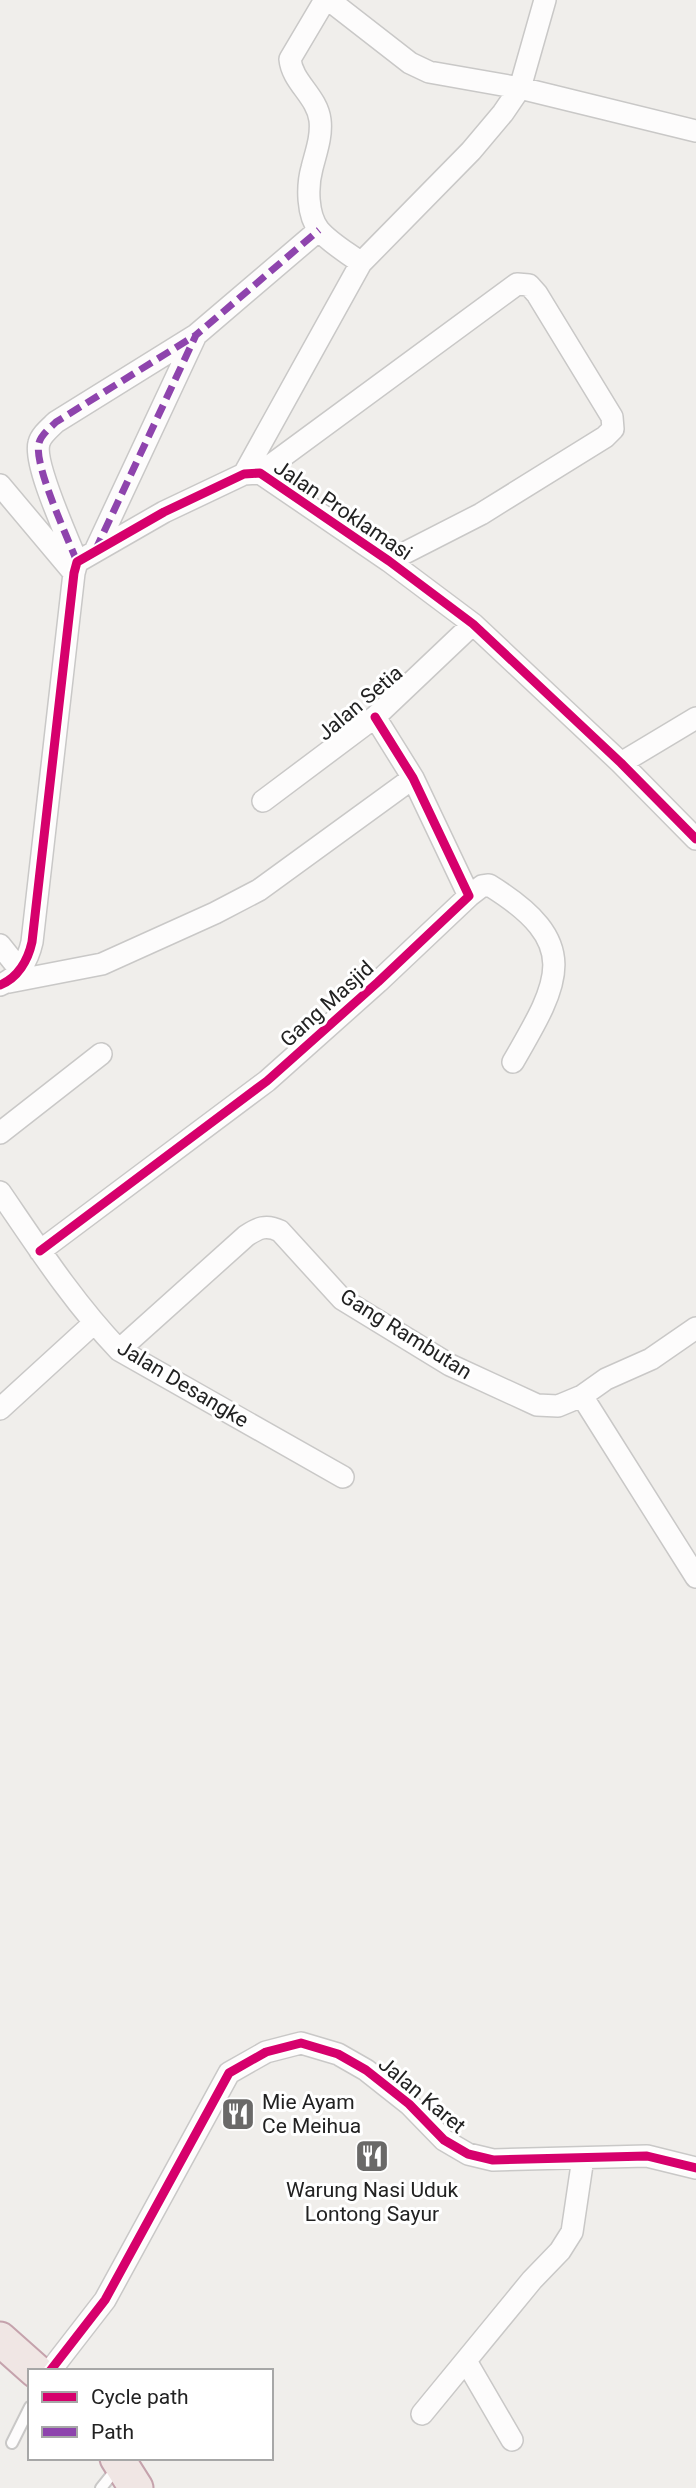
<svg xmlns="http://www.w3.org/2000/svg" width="696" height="2488" font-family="Roboto,sans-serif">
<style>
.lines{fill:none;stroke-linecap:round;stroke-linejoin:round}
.service-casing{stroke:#c9c8c7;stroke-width:14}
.minor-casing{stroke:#c9c8c7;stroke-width:24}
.trunk-casing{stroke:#c5a2ac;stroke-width:37}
.service{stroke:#fdfcfc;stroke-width:10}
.minor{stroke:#fdfcfc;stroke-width:21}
.trunk{stroke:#f0e6e4;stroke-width:33}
.quiet{stroke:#8e44ad;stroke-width:7;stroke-dasharray:14 7;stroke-linecap:butt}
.cycleway-casing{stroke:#fff;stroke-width:13}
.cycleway{stroke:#d6006c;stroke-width:9}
.labels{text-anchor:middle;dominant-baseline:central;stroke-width:6;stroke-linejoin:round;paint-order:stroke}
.street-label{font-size:21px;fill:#222;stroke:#fff}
.poi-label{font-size:21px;fill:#222;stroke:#fff;text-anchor:start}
</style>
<rect width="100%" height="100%" fill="#f0eeeb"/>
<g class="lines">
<g class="service-casing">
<path id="service" d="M12 2443 30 2407
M101 2488 117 2468"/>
</g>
<g class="minor-casing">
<path id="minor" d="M325 0 290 59C292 82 317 96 320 120 322 136 316 152 312 168 307 186 307 215 319 230 330 243 348 253 361 263
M329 0 410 63 429 72 520 88 696 131
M260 473 517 284 529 285 537 294 612 417 613 429 605 437 481 514 389 561
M244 474 361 263 471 151 503 113 520 88 545 0
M0 485 74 573
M95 551 196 335 319 230
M77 562C68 538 33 464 39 443 41 435 50 428 56 422L196 335
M621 763 696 718
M263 801 375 717 473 624
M469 896 482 886 489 885C583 943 560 981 513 1062
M0 945 20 970
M9 982 102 964 215 913 259 890 413 778
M0 985C18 978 28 960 32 942L74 573 77 562 164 512 244 474 260 473 389 561 473 624 621 763 696 839
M0 1133 101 1054
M0 1192C37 1246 73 1302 119 1350L343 1477
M40 1251 267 1081 378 982 469 896 413 778 375 717
M119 1350 246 1236C258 1228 266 1224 280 1231L342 1299 450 1365 537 1405 558 1406 582 1396 606 1379 651 1359 696 1328
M582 1396 696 1577
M0 1409 93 1324
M466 2361 512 2440
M50 2371 105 2300 229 2073 266 2052 301 2043 338 2054 366 2070 409 2104 444 2140 468 2154 493 2160 647 2156 696 2168
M422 2414 532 2280 560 2251 572 2232 583 2158"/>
</g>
<g class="trunk-casing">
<path id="trunk" d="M0 2339 36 2371
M117 2458 136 2488"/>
</g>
<use href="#service" class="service"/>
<use href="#minor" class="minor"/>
<use href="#trunk" class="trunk"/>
<path class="quiet" d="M95 551 196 335 319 230
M77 562C68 538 33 464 39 443 41 435 50 428 56 422L196 335"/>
<g class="cycleway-casing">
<path id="cycleway" d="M0 985C18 978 28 960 32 942L74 573 77 562 164 512 244 474 260 473 389 561 473 624 621 763 696 839
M40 1251 267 1081 378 982 469 896 413 778 375 717
M50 2371 105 2300 229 2073 266 2052 301 2043 338 2054 366 2070 409 2104 444 2140 468 2154 493 2160 647 2156 696 2168"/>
</g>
<use href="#cycleway" class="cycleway"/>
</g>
<defs>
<g id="restaurant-square" transform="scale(1.75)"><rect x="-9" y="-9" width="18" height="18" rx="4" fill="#6a6968" stroke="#fff"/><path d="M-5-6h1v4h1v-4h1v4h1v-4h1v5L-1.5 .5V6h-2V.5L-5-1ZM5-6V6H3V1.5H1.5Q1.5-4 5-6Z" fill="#fff"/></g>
</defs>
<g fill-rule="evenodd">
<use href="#restaurant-square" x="238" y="2114"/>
<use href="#restaurant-square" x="372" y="2156"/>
</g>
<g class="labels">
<g class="street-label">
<text transform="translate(343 510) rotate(34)">Jalan Proklamasi</text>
<text transform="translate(360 703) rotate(-40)">Jalan Setia</text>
<text transform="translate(327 1004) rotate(-42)">Gang Masjid</text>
<text transform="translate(406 1334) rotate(32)">Gang Rambutan</text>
<text transform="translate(183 1384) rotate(31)">Jalan Desangke</text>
<text transform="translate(422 2095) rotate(40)">Jalan Karet</text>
</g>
<g class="poi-label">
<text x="262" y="2102">Mie Ayam<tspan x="262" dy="24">Ce Meihua</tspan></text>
<text x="372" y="2190" text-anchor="middle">Warung Nasi Uduk<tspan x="372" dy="24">Lontong Sayur</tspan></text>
</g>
</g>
<rect x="28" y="2369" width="245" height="91" fill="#ffffff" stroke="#a7a7a7" stroke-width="2"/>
<rect x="42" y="2392" width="35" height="10" fill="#d6006c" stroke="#a7a7a7" stroke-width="2"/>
<text x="91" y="2404" font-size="21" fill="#222222">Cycle path</text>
<rect x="42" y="2427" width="35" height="10" fill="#8e44ad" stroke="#a7a7a7" stroke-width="2"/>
<text x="91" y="2439" font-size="21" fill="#222222">Path</text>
</svg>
